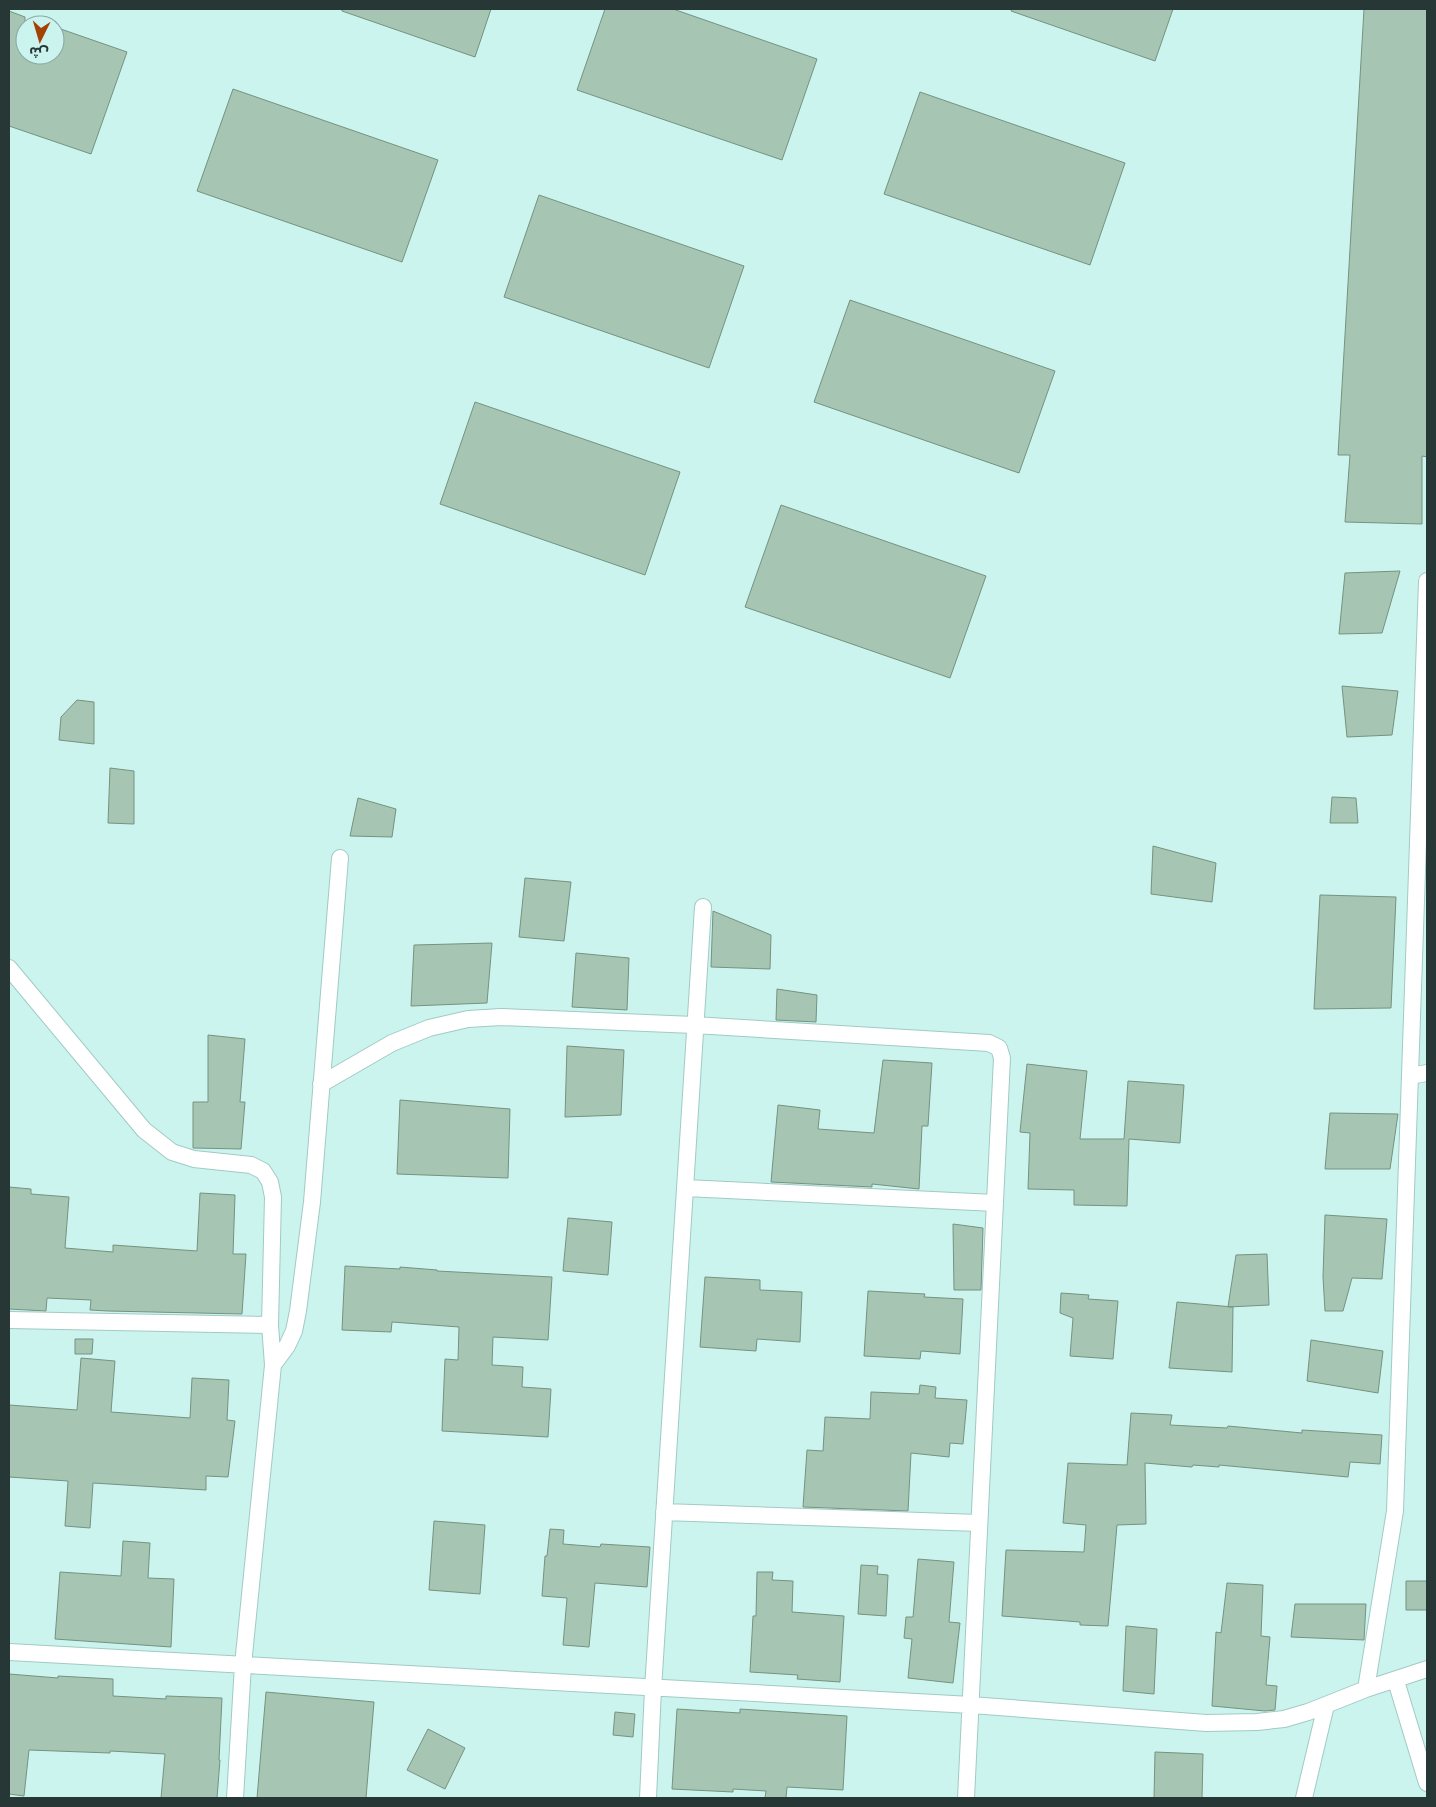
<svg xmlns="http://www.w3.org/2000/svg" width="1436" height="1807" font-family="'PT Sans Narrow','Noto Sans Arabic',sans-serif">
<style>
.building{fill:#a6c5b2;stroke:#749380}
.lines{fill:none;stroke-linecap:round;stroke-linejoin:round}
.minor-casing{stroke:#a1cac4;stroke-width:18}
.minor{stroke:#fff;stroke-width:16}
</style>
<rect width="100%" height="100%" fill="#cbf4ef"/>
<path class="building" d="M342 9H491L475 57 342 11Z
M605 9H673L817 59 782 160 577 90Z
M1012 9H1173L1155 61 1011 11Z
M1364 9H1427V457L1422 456V524L1345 522 1350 455H1338Z
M9 11 25 17V55H55V27L127 52 91 154 9 126Z
M233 89 438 160 402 262 197 191Z
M920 92 1125 163 1090 265 884 194Z
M539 195 744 266 709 368 504 297Z
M850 300 1055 371 1019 473 814 402Z
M475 402 680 472 645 575 440 504Z
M781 505 986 576 950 678 745 607Z
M1400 571 1382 633 1339 634 1345 573Z
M1342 686 1398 691 1392 735 1347 737Z
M77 700 94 702V744L59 740 61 717Z
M110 768 134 771V824L108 823Z
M1332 797 1356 798 1358 823H1330Z
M358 798 396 809 392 837 350 836Z
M1153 846 1216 863 1212 902 1151 894Z
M525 878 571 882 564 941 519 937Z
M1320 895 1396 897 1391 1008 1314 1009Z
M713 911 771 935 770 969 711 967Z
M492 943 487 1003 411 1006 414 945Z
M576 953 629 958 627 1010 572 1007Z
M777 989 817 995 816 1022 776 1020Z
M208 1035 245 1039 240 1102H245L241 1149 193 1148V1102H208Z
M567 1046 624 1050 621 1115 565 1117Z
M883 1060 932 1063 928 1126H922L919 1189 872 1184V1187L771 1182 778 1105 820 1110 818 1129 874 1133Z
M1027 1064 1087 1071 1080 1139H1124L1128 1081 1184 1085 1180 1143 1129 1139 1127 1206 1074 1205V1190L1028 1189 1030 1133 1020 1132Z
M400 1100 510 1109 508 1178 397 1174Z
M1330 1113 1398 1114 1390 1169H1325Z
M9 1187 31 1189V1194L69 1197 65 1248 113 1252V1245L197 1251 200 1193 235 1195 233 1254H246L242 1314 108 1311 90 1310 91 1300 47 1298 46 1311 9 1309Z
M1325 1215 1387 1219 1382 1279 1352 1278 1343 1311H1325L1323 1277Z
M568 1218 612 1222 608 1275 563 1271Z
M953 1224 983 1228 981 1290H954Z
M1267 1254 1269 1305 1228 1307 1236 1255Z
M345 1266 400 1269V1267L437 1270V1271L552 1277 548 1340 493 1337 492 1365 523 1367 522 1387 551 1389 548 1437 442 1431 445 1359 458 1360 459 1327 392 1322 391 1332 342 1330Z
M705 1277 760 1280V1290L802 1292 800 1342 757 1339 756 1351 700 1347Z
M868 1291 925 1294 924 1297 963 1299 960 1354 921 1351 920 1359 864 1356Z
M1061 1293 1089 1295 1088 1299 1118 1301 1113 1359 1070 1356 1073 1318 1060 1313Z
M1177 1302 1233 1307 1232 1372 1169 1368Z
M75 1339H93L92 1354H75Z
M1311 1340 1383 1351 1378 1393 1307 1381Z
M81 1358 115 1361 111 1412 190 1418 192 1378 229 1380 227 1420 235 1421 228 1477 206 1476V1490L93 1483 90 1528 65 1526 68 1481 9 1477V1405L77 1410Z
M920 1385 936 1387 935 1398 967 1400 963 1444 950 1443 949 1457 911 1453 908 1511 803 1507 807 1450 823 1451 825 1417 870 1419 871 1392 919 1394Z
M1131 1413 1172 1415 1170 1425 1227 1428 1228 1426 1302 1433V1430L1382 1435 1380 1464 1350 1462 1348 1477 1219 1465V1467L1193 1465 1192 1467 1145 1463 1146 1524 1117 1525 1108 1626 1080 1625V1622L1002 1616 1006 1550 1084 1552 1086 1525 1063 1523 1068 1463 1127 1465Z
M434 1521 485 1525 480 1594 429 1590Z
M550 1529 564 1530 563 1544 600 1547 601 1544 650 1547 647 1587 595 1583 589 1647 563 1645 567 1598 542 1596 545 1556H547Z
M123 1541 150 1543 148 1578 174 1579 171 1647 55 1639 60 1572 121 1576Z
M918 1559 954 1562 949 1622 960 1623 953 1683 908 1678 912 1639 904 1638 906 1617H913Z
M861 1565 878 1566 877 1574 888 1575 886 1616 858 1614Z
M757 1572H773L772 1580 793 1581 792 1612 844 1616 840 1682 797 1679 798 1675 750 1672 753 1616H756Z
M1406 1581H1427V1610H1406Z
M1227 1583 1263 1585 1261 1636 1270 1637 1266 1685 1277 1686 1275 1710 1265 1711 1212 1706 1216 1632 1221 1633Z
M1295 1604H1366L1364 1640 1291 1637Z
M1126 1626 1157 1629 1154 1694 1123 1691Z
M9 1674 58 1678V1676L113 1679V1696L166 1699V1696L222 1698 219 1760H220L217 1798H161L165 1754 110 1751V1753L29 1750 24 1796 9 1794Z
M266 1692 374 1702 366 1798H257Z
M677 1709 740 1713V1709L847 1716 843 1790 787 1787 786 1798H765L766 1791 733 1789V1792L672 1789Z
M615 1712 635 1714 633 1737 613 1735Z
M428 1729 465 1748 445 1789 407 1770Z
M1155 1752 1203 1754 1202 1798H1154Z"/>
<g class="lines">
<g class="minor-casing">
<path id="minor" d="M9 968 144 1130 172 1152 194 1159 251 1165 263 1171 270 1182 273 1197 270 1325 273 1365 243 1665 235 1798
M1410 1076 1427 1073
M321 1084 392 1043 429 1028 468 1019 501 1017 694 1025 989 1043 999 1048 1002 1058 966 1798
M685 1188 995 1203
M9 1320 270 1325
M273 1365 287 1346 294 1331 298 1311 312 1202 340 858
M664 1512 979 1523
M9 1652 971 1705 1206 1723 1257 1722 1284 1719 1308 1712 1366 1689 1427 1669
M1396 1681 1427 1783
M1366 1689 1395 1511 1427 581
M648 1798 653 1689 703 907
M1304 1798 1326 1705"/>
</g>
<use href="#minor" class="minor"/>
</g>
<rect width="1436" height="1807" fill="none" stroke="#263735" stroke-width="20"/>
<g transform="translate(40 40) rotate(185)"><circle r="24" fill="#cbf4ef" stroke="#89a8a5"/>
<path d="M0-4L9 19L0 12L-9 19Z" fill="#a44105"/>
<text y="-8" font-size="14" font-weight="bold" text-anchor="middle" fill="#263735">ش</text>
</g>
</svg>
